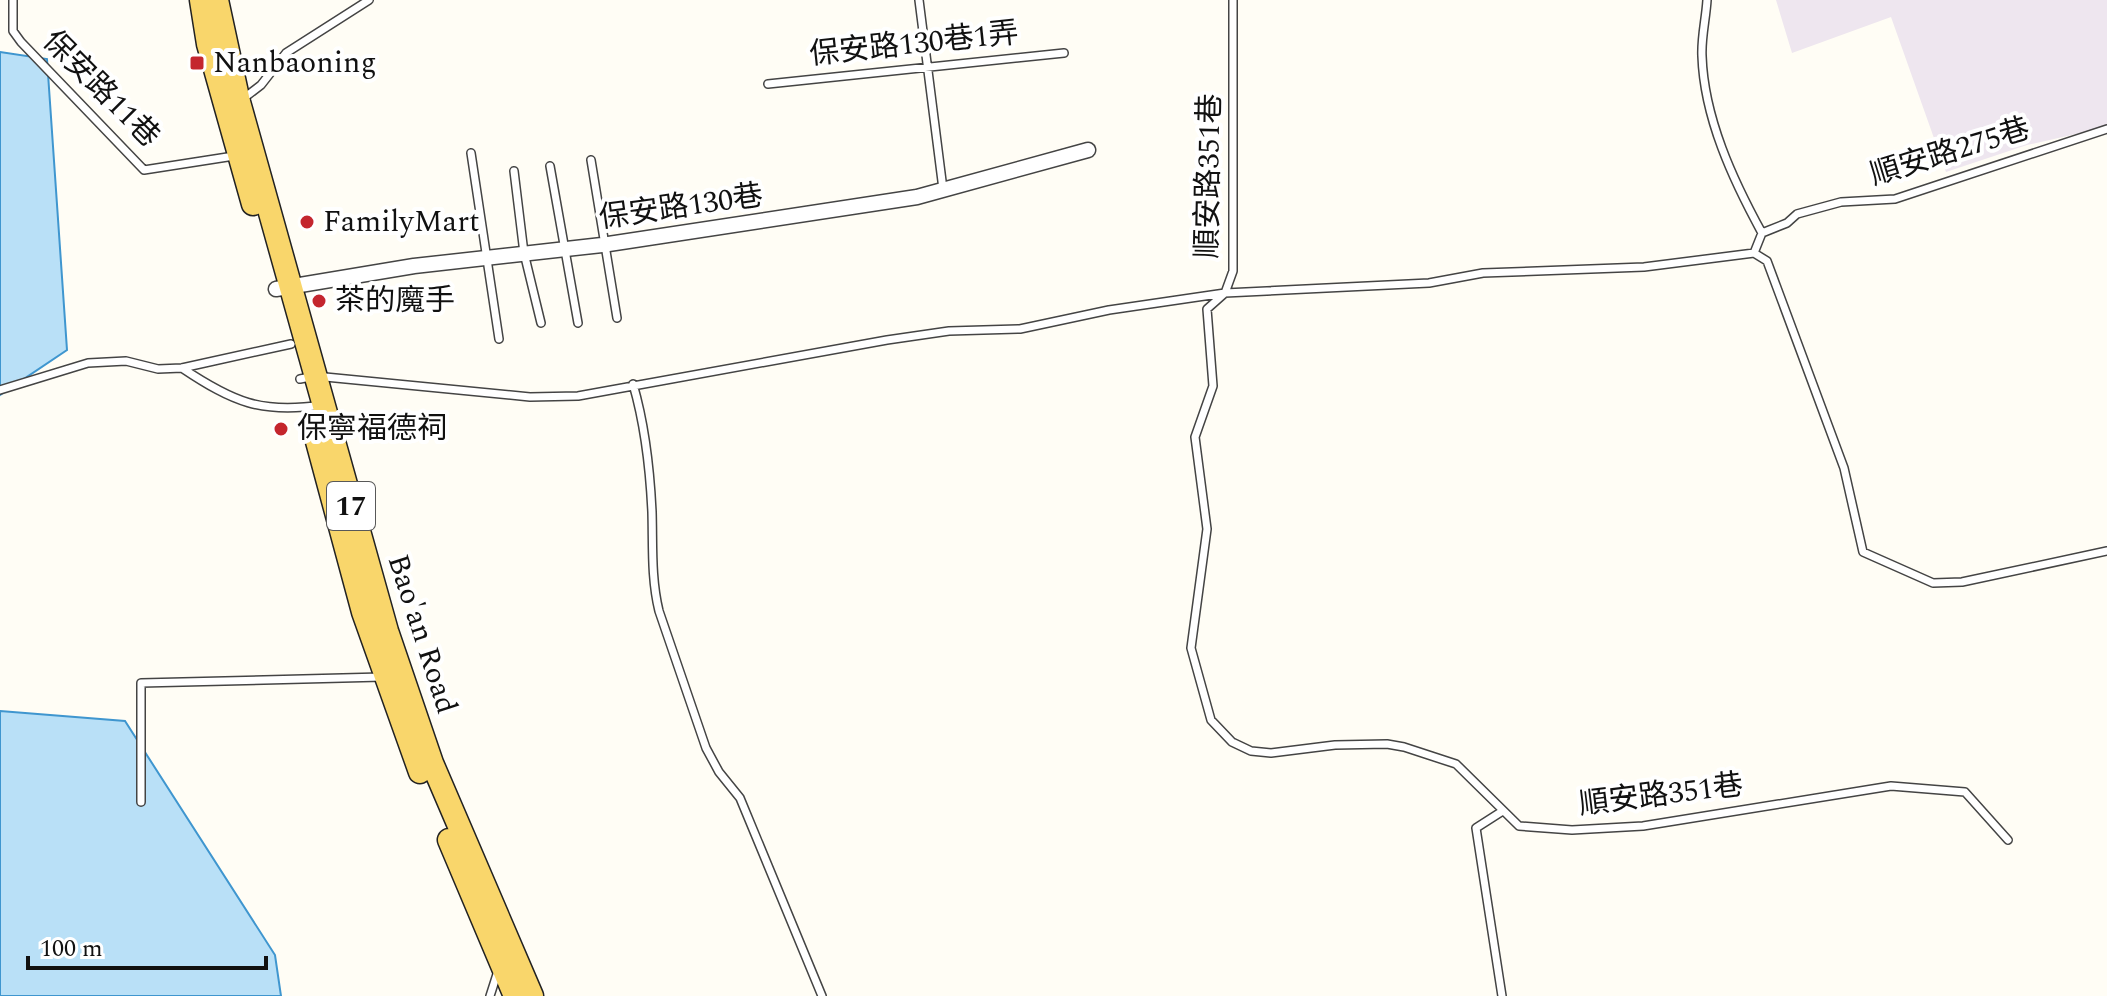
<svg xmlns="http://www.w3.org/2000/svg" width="2107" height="996" font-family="Spectral,'Noto Sans TC',serif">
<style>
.industrial{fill:#eee6ef}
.water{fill:#b9e0f7;stroke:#3f96cf;stroke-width:2}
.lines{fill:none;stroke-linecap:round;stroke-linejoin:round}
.lane-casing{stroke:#444;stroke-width:10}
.street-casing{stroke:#444;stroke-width:17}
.primary-casing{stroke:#222;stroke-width:25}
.lane{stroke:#fff;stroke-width:7}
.street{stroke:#fff;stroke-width:14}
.primary{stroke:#f9d66b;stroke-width:22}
.poi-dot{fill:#c4262e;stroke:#fff;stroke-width:3}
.labels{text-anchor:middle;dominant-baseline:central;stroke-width:8;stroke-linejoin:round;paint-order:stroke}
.shield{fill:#fff;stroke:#585858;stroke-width:2}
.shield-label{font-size:28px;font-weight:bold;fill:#111}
.street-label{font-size:30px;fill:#111;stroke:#fff}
.poi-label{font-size:30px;fill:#111;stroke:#fff;text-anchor:start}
</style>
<rect width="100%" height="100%" fill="#fffdf5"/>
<path class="industrial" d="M1776 0H2107V127L2027 145 1946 172 1891 17 1792 53Z"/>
<path class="water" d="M0 52 47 59 67 350 0 395Z
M0 711 125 721 275 955 281 996H0Z"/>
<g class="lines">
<g class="lane-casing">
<path id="lane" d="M13 0V31L21 42 144 170 234 156
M919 0 943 189
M1233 0V271L1225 293 1207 309 1213 386 1195 437 1207 529 1191 648 1211 720 1232 742 1251 751 1271 753 1335 745 1387 744 1404 747 1456 764 1519 826 1572 830 1643 826 1891 786 1965 792 2008 840
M1707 0C1706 18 1701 38 1702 56 1704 118 1733 180 1762 233L1754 253
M768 84 1064 53
M244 98 261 85 286 53 369 0
M471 153 499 339
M591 160 617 318
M550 166 578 323
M514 171 524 253 541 323
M1762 233 1787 223 1797 214 1841 202 1895 199 2107 129
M182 368C233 402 261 414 322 405
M300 379 315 376 530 397 578 396 887 340 949 331 1020 329 1109 310 1225 293 1429 283 1483 273 1644 267 1754 253 1767 261 1844 468 1863 552 1933 583 1962 582 2107 551
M633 384C645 425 650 470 652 512 653 546 651 578 659 611L706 748 719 772 740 798 822 996
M0 390 88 363 126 361 158 369 182 368 291 344
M141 802V683L382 677
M1501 812 1476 828 1502 996
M490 996 498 971"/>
</g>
<g class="street-casing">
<path id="street" d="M276 289 414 266 602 245 917 197 1088 150"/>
</g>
<g class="primary-casing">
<path id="primary" d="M201 0 208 44 253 204
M217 0 239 102 387 631 432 763 532 996
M315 434 363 612 420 772
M449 840 515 996"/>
</g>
<use href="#lane" class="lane"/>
<use href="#street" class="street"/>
<use href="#primary" class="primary"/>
</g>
<g class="poi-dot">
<rect x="189" y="55" width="16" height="16" rx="4"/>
<circle cx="307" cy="222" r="8"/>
<circle cx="319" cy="301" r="8"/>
<circle cx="281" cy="429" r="8"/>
</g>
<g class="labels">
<rect class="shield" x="327" y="482" width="48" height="48" rx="6"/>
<g class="shield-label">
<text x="351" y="506">17</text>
</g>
<g class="street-label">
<text transform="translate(914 44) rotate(-6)">保安路130巷1弄</text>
<text transform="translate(101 89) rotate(45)">保安路11巷</text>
<text transform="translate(1950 152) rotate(-17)">順安路275巷</text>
<text transform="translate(1209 176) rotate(-89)">順安路351巷</text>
<text transform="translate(681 207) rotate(-8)">保安路130巷</text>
<text transform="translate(422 634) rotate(72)">Bao'an Road</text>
<text transform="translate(1661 795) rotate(-7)">順安路351巷</text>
</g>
<g class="poi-label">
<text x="213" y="63">Nanbaoning</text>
<text x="323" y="222">FamilyMart</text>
<text x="335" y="301">茶的魔手</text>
<text x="297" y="429">保寧福德祠</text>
</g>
</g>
<path d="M28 956v12h238v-12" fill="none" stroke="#111111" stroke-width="4"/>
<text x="40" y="956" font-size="24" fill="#111111" stroke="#ffffff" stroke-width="6" paint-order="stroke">100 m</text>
</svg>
